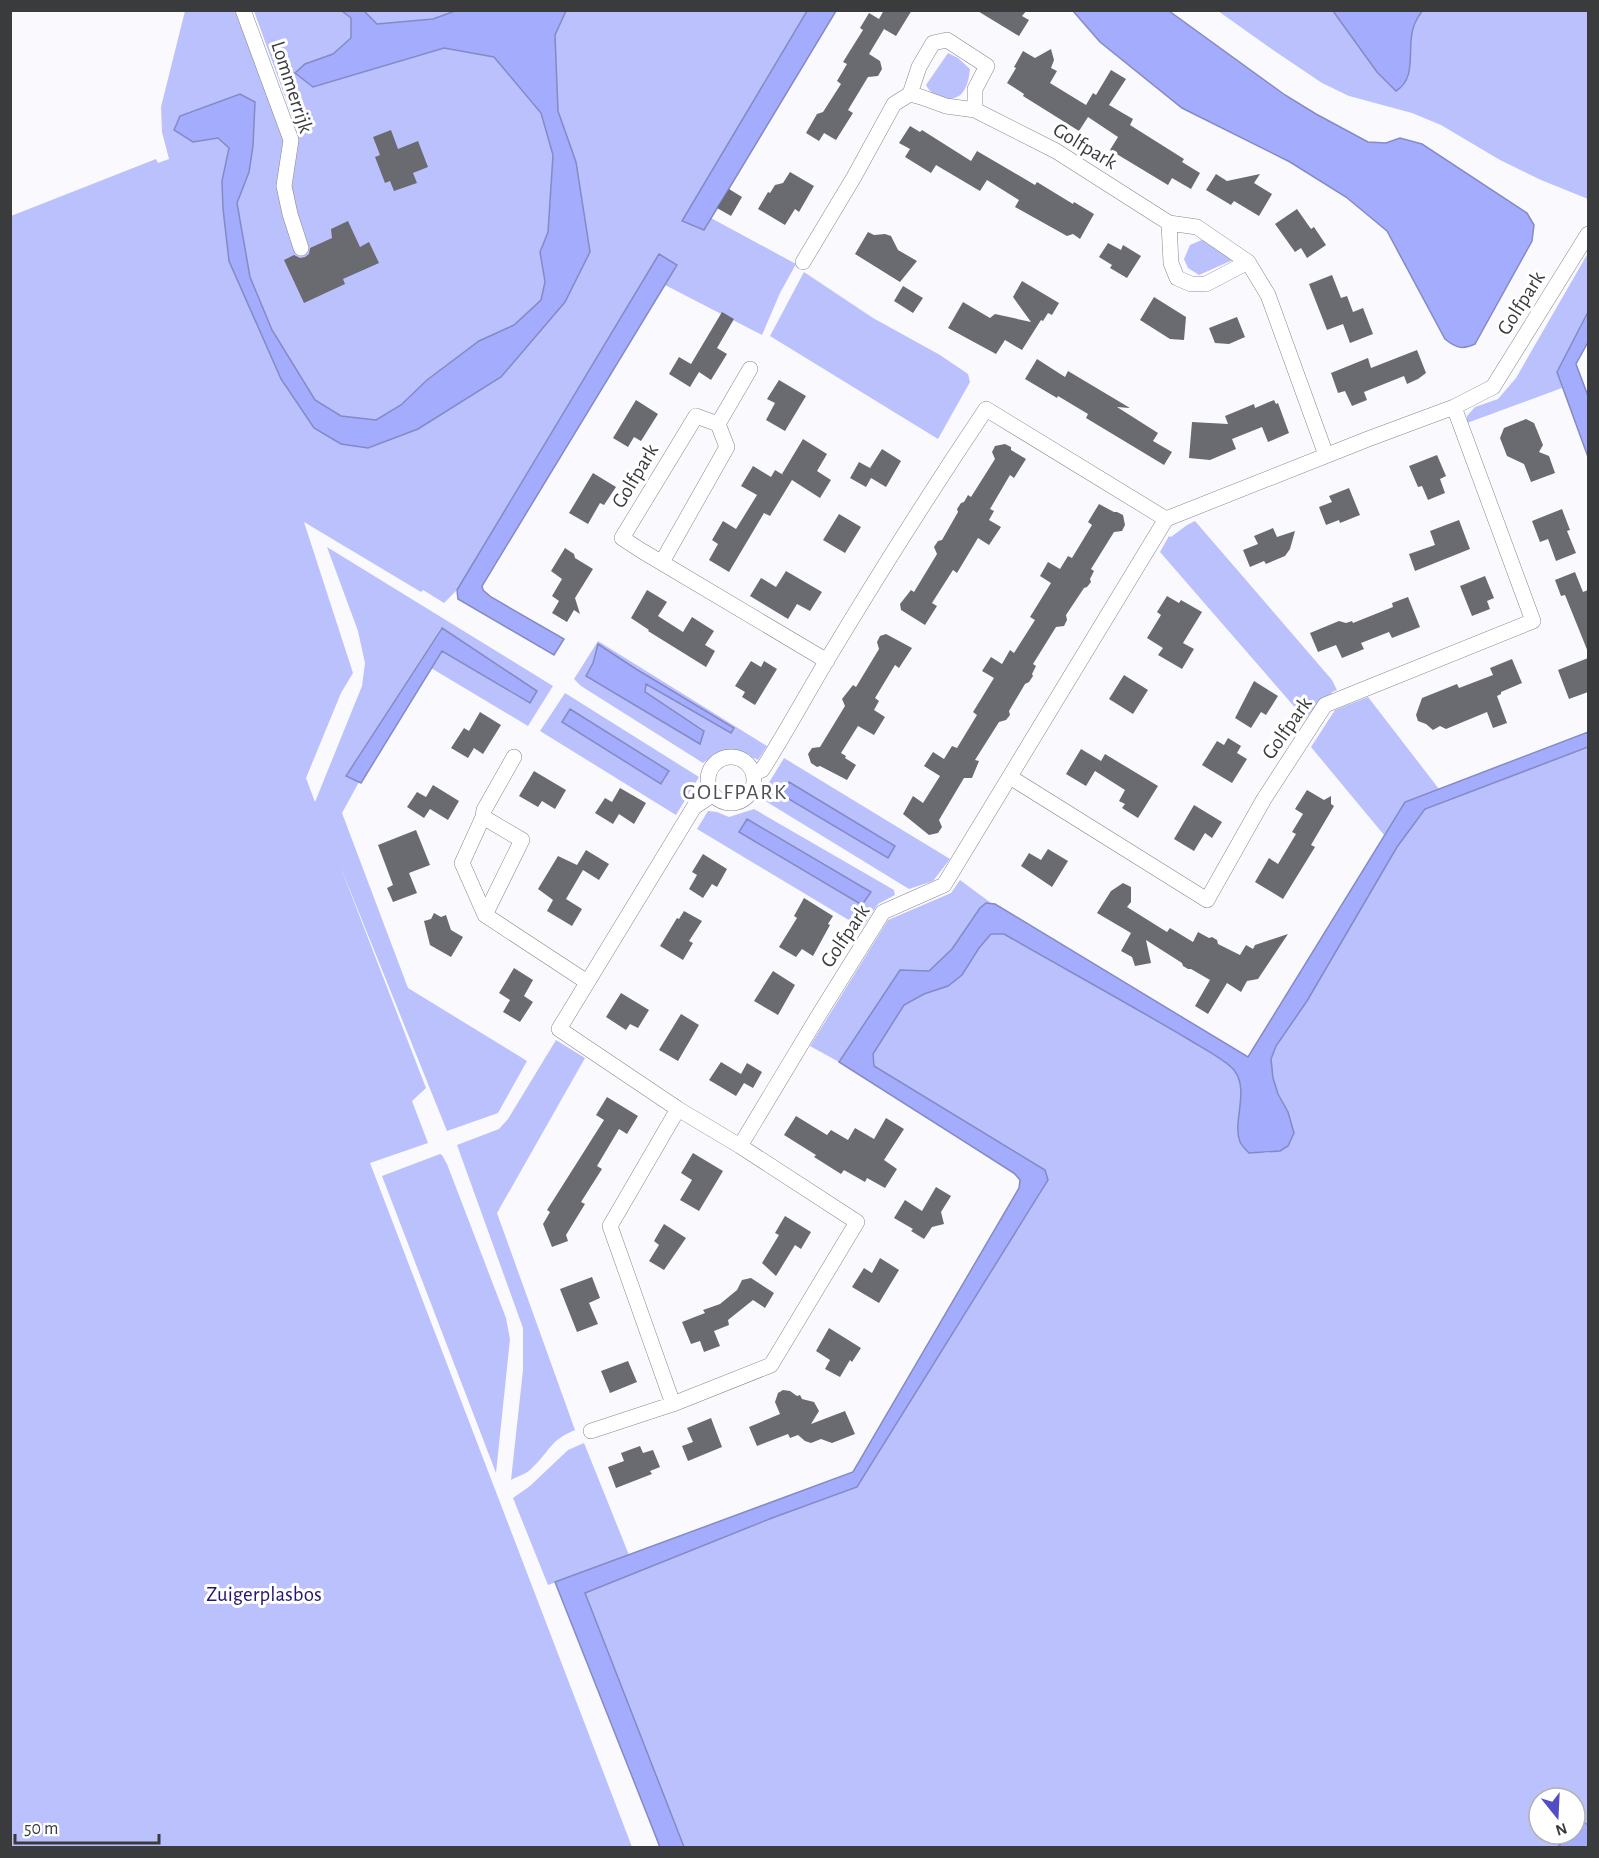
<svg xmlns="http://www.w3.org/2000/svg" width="1599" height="1858" font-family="'Alegreya Sans',sans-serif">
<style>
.green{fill:#bac1fd;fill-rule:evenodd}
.water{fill:#a4acfd;stroke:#848ac3;stroke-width:1.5}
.building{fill:#6a6b70}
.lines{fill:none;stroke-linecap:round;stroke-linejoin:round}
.minor-casing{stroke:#86878d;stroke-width:16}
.minor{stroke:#fff;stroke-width:15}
.labels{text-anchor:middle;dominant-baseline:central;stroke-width:6;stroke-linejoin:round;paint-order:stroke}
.street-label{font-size:21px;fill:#3a3b3d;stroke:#fff}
.park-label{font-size:21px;fill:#241672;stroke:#fff}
.neighbourhood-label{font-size:22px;letter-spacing:1.5px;fill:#4f5055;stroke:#fff}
</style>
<rect width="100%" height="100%" fill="#fafafe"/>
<path class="green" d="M185 11H237L282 123 293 119 254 11H342L351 18V38L333 54 305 64 334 81 444 48 477 54 564 11H807L682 221 704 230 711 218 796 264 780 293 762 335 665 285 676 265 659 254 457 590 444 603 423 590 421 592 304 522 353 673 341 693 306 778 315 802 362 686 365 663 358 631 327 547 553 686 528 726 431 668 442 651 529 703 537 691 441 628 346 775 359 782 342 813 408 988 527 1061 498 1113 447 1131 339 863 426 1088 412 1101 428 1143 370 1163 632 1847 11 1848V216L156 159 158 163 169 159 162 132 161 107Z
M364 11H455L433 19 376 24Z
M1218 11H1333L1377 72 1396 91 1408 78 1412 31 1422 11H1588V199L1541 180 1500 160 1441 125 1412 113 1349 96 1322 83 1273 50Z
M948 53 958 58 970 69C969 77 968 85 963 92 953 105 932 98 926 85Z
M1204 239 1235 259 1199 275 1188 268 1184 259 1190 245Z
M1588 253V312L1557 372 1562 388 1467 423V416L1475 407 1498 399 1516 378Z
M804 272 873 318 940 355 968 374 970 382 938 439 770 336Z
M1195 521 1332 680 1337 690 1332 692 1330 697 1316 706 1305 719 1160 552 1169 536 1171 537 1187 525Z
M598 641 767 746 758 760C731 748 728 746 703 763L581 686 574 679ZM598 645 731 733 646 683 645 692 704 730 699 744 586 676 593 663Z
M565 693 699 777 676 815 540 731ZM570 709 669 772 662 784 563 722Z
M1368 697 1439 789 1405 802 1384 835 1311 747 1335 710Z
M1588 747V1847H659L576 1624 585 1593 772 1518 857 1486 1041 1192 865 1077 876 1067 874 1066 872 1054 904 1005 924 994 948 986 991 933 1004 934C1065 969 1127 1003 1188 1039 1199 1046 1226 1060 1234 1070 1240 1079 1242 1095 1241 1105L1249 1153H1266L1281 1150 1288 1112 1278 1094 1273 1078 1271 1059 1276 1046 1307 1001 1397 847 1425 808ZM1539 1798H1575V1834H1539Z
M784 758 950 859 933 881 909 889 762 799V794ZM789 782 895 846 888 858 783 795Z
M754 809 894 890 895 895 878 904 862 928 697 829 708 811 717 812 729 817ZM747 819 861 905 740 832Z
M960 880 991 903H986L980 908 952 949 929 971 900 970 839 1062 810 1046 888 920 951 893Z
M556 1040 585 1058 497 1213 575 1430C549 1441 551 1450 532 1468 527 1474 518 1476 511 1480L523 1370V1328L457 1145 499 1129 508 1119Z
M440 1154 442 1155 447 1164 506 1318 510 1339 496 1473 382 1176Z
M584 1443 629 1555 548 1585 513 1498 530 1486 568 1450Z"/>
<path class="water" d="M342 11H364L377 24 433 19 455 11H566L555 35 558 111 576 162 590 252 565 302 501 377 418 429 368 448 341 444 314 428 281 379 229 261 223 209 222 181 229 148 218 138 193 142 174 130 180 116 240 94 255 102 253 146 249 172 237 203 250 277 272 330 315 400 341 416 376 420 401 405 427 380 479 341 514 325 541 300 545 282 540 252 548 232 553 155 541 113 494 57 444 48 313 87 295 73 305 64 333 54 351 38V18Z
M807 11H836L704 230 682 221Z
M1073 11H1169L1285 95 1316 114 1368 142 1386 143 1400 138 1422 144 1527 213 1534 225 1532 241 1475 344C1462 350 1456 348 1445 339L1387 231 1346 197 1290 162 1182 108 1100 42Z
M1333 11H1422C1418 17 1413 25 1412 33 1408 53 1416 79 1396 91L1377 72Z
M659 254 677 265 482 586 483 590 491 597 564 639 554 655 458 599 457 590Z
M1588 312V342L1576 364 1588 396V457L1557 372Z
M442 628 537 691 530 703 442 651 361 783 346 776Z
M598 644 636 669 734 728 731 733 646 684 645 692 704 731 700 744 586 676 593 663Z
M570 709 669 771 661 784 562 722Z
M1588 732V747L1425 809 1397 847 1307 1001 1276 1046 1271 1059 1273 1078 1278 1094 1288 1112 1294 1133 1288 1146 1280 1151 1249 1153C1246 1150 1242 1146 1240 1142 1232 1121 1250 1091 1234 1070 1226 1060 1199 1046 1188 1039 1127 1003 1065 969 1004 934H991L979 948 962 975 948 986 924 994 904 1005 873 1054 874 1066 1045 1170 1048 1180 857 1487 772 1518 585 1593 684 1847H660L555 1582 853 1472 1019 1188 1020 1180 1014 1173 839 1062 900 970 929 971 952 949 980 908 986 903 995 904 1248 1057 1405 802Z
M789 782 895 846 888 858 782 795Z
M747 819 871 892 862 905 739 832Z
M1585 1823 1588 1825V1847H1557L1560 1845 1561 1834H1575V1824Z"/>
<path class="building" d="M884 10H912L896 36 884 29 869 54 880 61 882 69 878 76 868 77 848 110 853 113 836 140 824 133 819 141 806 133 817 114 823 112 841 84 837 81 847 64 843 62 863 30 860 28 869 13 879 19Z
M976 10H1027L1022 16 1029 20 1019 36Z
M1051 49 1054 60 1051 68 1057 71 1050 83 1086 105 1093 93 1096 95 1111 70 1126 79 1109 105 1133 119 1130 125 1184 159 1182 162 1200 173 1191 189 1172 178 1168 185 1110 150 1118 137 1088 117 1079 131 1023 96 1024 94 1007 83 1016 68 1014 67 1023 51 1035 58Z
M910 126 920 132 922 130 971 161 977 151 1035 185 1037 182 1073 204 1074 202 1094 214 1080 239 1073 234 1067 236 1015 207 1019 200 987 180 980 191 936 165 931 173 905 157 910 149 899 143Z
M391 130 398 149 418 141 428 167 413 173 417 183 394 191 390 181 385 183 375 157 380 155 373 137Z
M790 172 814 186 799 212 795 209 785 225 758 209 768 192 770 193 775 185 783 183Z
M1216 174 1227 181 1260 174 1254 183 1272 194 1259 216 1234 201 1231 205 1206 190Z
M729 189 742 197 731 216 717 208Z
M1297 209 1311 229 1314 227 1326 245 1307 258 1301 248 1295 252 1275 224Z
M348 221 360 247 369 242 379 263 343 279 345 284 304 303 284 260 294 255 300 258 305 257 309 254 310 248 332 238 331 229Z
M868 232 874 235 885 234 891 236 898 250 917 261 900 282 855 254Z
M1108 243 1121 250 1123 245 1141 256 1127 278 1110 268 1112 265 1099 257Z
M1332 275 1341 298 1347 296 1353 312 1363 308 1373 334 1350 343 1343 324 1327 330 1309 284Z
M1022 281 1059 303 1052 315 1048 313 1043 321 1041 320 1022 350 1005 340 996 354 948 328 963 302 990 318 995 314 1031 322 1013 297Z
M903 286 923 298 913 313 894 301Z
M1154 297 1186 317 1184 340 1170 339 1140 320Z
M722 312 734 319 717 348 727 354 711 380 699 372 690 387 669 374 679 357 691 364Z
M1237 317 1245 337 1229 344 1215 343 1209 328Z
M1417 350 1426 373 1418 379 1407 384 1404 376 1364 392 1367 400 1352 406 1345 391 1338 393 1331 373 1368 358 1371 368Z
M1037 359 1065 377 1068 371 1130 408 1117 407 1158 433 1153 441 1172 452 1164 465 1086 418 1088 414 1058 396 1057 398 1025 379Z
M779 380 806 396 785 431 766 420 775 403 767 399Z
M636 400 658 414 641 441 634 437 628 447 613 438Z
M1274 400 1276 404 1278 403 1289 433 1268 442 1262 427 1232 439 1236 449 1210 460 1189 458 1192 422 1228 424 1225 416 1254 404 1255 408Z
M1526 419 1534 423 1543 445 1539 452 1549 456 1555 473 1531 482 1524 464 1507 456 1500 438 1504 428Z
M803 439 827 454 817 471 831 480 820 498 792 480 770 516 764 513 729 572 709 560 718 544 712 540 723 521 736 529 757 495 741 486 753 466 771 477 775 470 785 476 782 474Z
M1005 444 1011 447V450L1026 459 1014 478 1010 475 990 509 994 511 989 520 1001 527 989 545 978 538 957 573 953 570 932 603 937 606 925 625 901 610 900 604 911 590 914 592 937 554 934 547 938 541 942 540 958 512 957 509 961 503 964 502 968 495 971 497 995 459 992 452 995 446Z
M882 449 901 461 886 487 871 478 866 487 850 478 859 462 870 468Z
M1437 455 1446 476 1440 479 1445 493 1428 500 1422 486 1418 487 1409 466Z
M593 473 616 487 604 505 600 503 588 524 569 513Z
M1349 488 1360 515 1340 523 1339 520 1326 525 1319 507 1332 502 1329 496Z
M1099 504 1114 512H1117L1123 515 1125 525 1122 531 1114 532 1091 569 1094 571 1090 579 1091 582 1087 587 1084 588 1066 615 1067 620 1064 626 1056 627 1033 664 1036 666 1032 674 1033 676 1029 682 1025 684 1009 711 1010 715 1006 720 999 722 975 760 979 761 972 778H964L939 820 942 827 938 833 929 835 903 814 913 796 923 803 940 776 924 766 933 752 944 759 952 746 957 748 977 715 973 712 994 678 982 671 991 657 1002 664 1010 650 1014 653 1035 620 1030 617 1051 583 1040 576 1048 562 1060 569 1068 556 1072 558 1092 525 1088 522Z
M1562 509 1570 530 1567 531 1576 553 1556 561 1548 539 1540 542 1532 521Z
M839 514 861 527 845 553 823 540Z
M1459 520 1470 549 1415 571 1409 554 1435 545 1430 531Z
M1273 528 1277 537 1295 531 1290 549 1285 556 1266 564 1264 561 1250 567 1243 550 1258 544 1254 536Z
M565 548 574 554 575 558 593 569 575 598 580 614 574 610 567 622 552 613 559 601 552 596 562 579 551 571Z
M786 571 822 592 810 611 797 604 788 619 750 596 761 578 776 587Z
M1575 572 1583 592 1588 590V652L1565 595 1561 596 1555 580Z
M1485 576 1494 598 1487 601 1490 609 1472 616 1460 586Z
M647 590 667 602 658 616 683 632 692 617 714 631 705 645 715 651 706 667 648 631 649 630 631 618Z
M1167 596 1179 603 1181 600 1202 612 1183 643 1194 649 1182 669 1158 655 1163 648 1147 638 1161 615 1157 612Z
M1408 597 1420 627 1392 638 1389 632 1361 643 1364 649 1342 658 1336 645 1318 652 1310 633 1339 621 1346 623 1352 621 1353 623 1393 607 1392 603Z
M886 634 912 648 899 668 895 665 875 698 879 701 874 710 885 717 874 735 858 726 841 753 846 756 845 758 856 765 847 780 820 766 817 767 811 763 808 754 812 748 820 747 845 706 842 699 853 685 856 687 879 649 877 642 880 636Z
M1588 658V692L1569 699 1558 670Z
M1512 659 1522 683 1501 692V694L1497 696 1507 723 1493 728 1487 712 1446 729 1440 726 1433 730 1426 724 1418 721 1416 715 1422 698 1457 684 1459 688 1493 675 1490 668Z
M751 661 761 667 764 661 777 669 755 705 742 697 745 692 735 686Z
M1124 675 1148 690 1133 714 1109 699Z
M1254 681 1278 696 1266 715 1261 712 1251 728 1235 718Z
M480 712 501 725 483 754 474 748 468 758 451 748 464 728 469 731Z
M1228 738 1241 746 1237 753 1247 759 1232 783 1202 765 1217 741 1224 745Z
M1081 749 1101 761 1105 754 1158 786 1138 818 1122 808 1125 804 1119 801 1125 790 1095 771 1086 786 1066 774Z
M534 771 566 790 555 809 542 801 538 807 519 796Z
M433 785 459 801 448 820 430 809 424 818 407 807 417 792 426 797Z
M620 788 646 803 634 824 619 814 613 824 595 813 605 798 612 802Z
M1307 790 1324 800 1331 796V804L1334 806 1311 845 1315 847 1283 899 1255 882 1269 858 1278 864 1296 834 1292 832 1303 814 1295 809Z
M1194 805 1222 822 1212 838 1205 833 1194 851 1174 839Z
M416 830 430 865 409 873 417 893 393 902 387 888 393 885 378 845Z
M1048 849 1068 861 1052 887 1021 866 1029 853 1041 860Z
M586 850 609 864 599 880 583 870 566 899 582 909 572 926 547 911 553 900 538 889 558 856 577 865Z
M703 854 727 869 717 887 712 884 703 898 689 889 697 875 692 872Z
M1123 883 1131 887V902L1127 907 1167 932 1170 928 1193 942 1198 932 1209 938 1212 937 1217 940 1218 944 1240 955 1246 945 1253 949 1255 945 1288 934 1258 979 1247 981 1241 992 1227 983 1208 1014 1195 1006 1210 980 1191 969H1188L1183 966 1182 963 1146 940 1151 963 1135 966 1132 957 1121 951 1131 933 1097 913 1111 891Z
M804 898 833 916 828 924 830 925 813 956 802 949 796 957 779 947 797 918 794 916Z
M684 911 702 921 689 941 693 943 683 960 660 946 677 918 679 919Z
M434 913 441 917 446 915 451 930 463 937 451 957 430 945 424 921 431 919Z
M514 968 533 980 524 996 533 1002 520 1022 503 1012 510 1000 499 993Z
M773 971 795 985 778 1015 754 1001Z
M621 993 649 1010 638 1028 630 1024 626 1030 606 1017Z
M681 1014 699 1025 678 1061 659 1050Z
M721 1062 741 1074 747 1063 762 1072 753 1088 744 1083 736 1096 709 1080Z
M607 1097 638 1116 627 1134 619 1129 597 1166 602 1169 581 1202 585 1204 566 1235 568 1241 552 1247 543 1224 550 1212 547 1210 604 1120 596 1115Z
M796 1116 827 1135 831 1130 848 1140 855 1128 874 1139 886 1118 904 1129 884 1160 897 1169 885 1188 867 1178 865 1182 844 1170 841 1174 814 1157 816 1155 784 1135Z
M693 1153 723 1171 699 1211 680 1200 692 1180 681 1173Z
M936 1187 951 1196 941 1212 944 1224 932 1227 924 1239 911 1231 913 1229 894 1218 905 1200 922 1211Z
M785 1216 811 1232 801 1249 795 1245 776 1276 762 1263 779 1235 775 1233Z
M664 1224 686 1238 664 1270 649 1261 659 1245 654 1241Z
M880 1258 899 1270 879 1303 852 1287 864 1268 872 1273Z
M592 1277 600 1298 589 1303 598 1324 577 1332 560 1289Z
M751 1278 774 1293 765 1308 753 1300 728 1320 729 1325 714 1331 720 1346 704 1352 700 1341 691 1344 682 1322 705 1313 703 1310 720 1304 737 1290 742 1280Z
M829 1328 861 1348 852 1362 850 1360 840 1377 825 1369 830 1360 816 1351Z
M628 1361 637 1382 610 1393 601 1371Z
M783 1390 790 1391 797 1396 800 1395 802 1399 814 1402 819 1411 811 1424 845 1411 855 1434 832 1443 821 1439 811 1443 805 1441 798 1435 790 1438 788 1434 757 1446 749 1427 780 1414 775 1402 778 1393Z
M711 1418 722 1447 688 1461 682 1446 693 1442 687 1428Z
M640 1446 643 1453 653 1450 660 1467 650 1471 652 1474 616 1488 608 1467 624 1461 621 1453Z"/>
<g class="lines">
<g class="minor-casing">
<path id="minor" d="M243 10 291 140 284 186 290 214 301 248
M910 94 919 67 933 43 947 40 987 66 975 89V110
M1169 223 1171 263 1177 278 1191 284H1206L1248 262
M803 262 854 177 894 104 910 94 921 97 946 106 975 110 1056 151 1169 223 1197 227 1248 262 1268 295 1326 455
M718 424 750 369
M662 562 727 447 718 424 696 416 622 538 642 551 827 661
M708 780a23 23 0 1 1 46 0a23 23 0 1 1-46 0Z
M514 757 484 810 483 817 462 863 485 915 587 982
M754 773 762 770C785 734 805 697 827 660 878 575 931 491 986 409L1166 519
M1010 777 1207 900 1264 799 1325 705 1533 621 1454 407
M483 817 522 840 485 915
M740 1146 820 1013 883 912 944 885 1166 519 1368 439 1454 407 1493 387 1588 234
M673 1404 610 1226 678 1109
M591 1431 673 1404 771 1365 857 1222 740 1146 678 1109 559 1029 694 807 712 795"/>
</g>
<use href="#minor" class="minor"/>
</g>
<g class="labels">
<g class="street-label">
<text transform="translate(292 87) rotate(72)">Lommerrijk</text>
<text transform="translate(1085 146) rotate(31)">Golfpark</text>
<text transform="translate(1521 303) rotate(-58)">Golfpark</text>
<text transform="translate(635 476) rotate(-59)">Golfpark</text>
<text transform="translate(1287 728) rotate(-55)">Golfpark</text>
<text transform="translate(845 936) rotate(-56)">Golfpark</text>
</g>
<g class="park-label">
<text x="264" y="1594">Zuigerplasbos</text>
</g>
<g class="neighbourhood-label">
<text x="735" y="792">GOLFPARK</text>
</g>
</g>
<rect width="1599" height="1858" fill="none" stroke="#3a3b3d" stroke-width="24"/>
<g transform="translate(1557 1816) rotate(162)"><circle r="28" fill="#ffffff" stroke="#b0b1b1" stroke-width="1.5"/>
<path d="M0-4.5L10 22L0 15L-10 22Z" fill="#514dc4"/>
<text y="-9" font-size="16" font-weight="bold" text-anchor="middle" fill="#3a3b3d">N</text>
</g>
<path d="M15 1834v9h144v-9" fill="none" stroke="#3a3b3d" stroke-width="3"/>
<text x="24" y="1834" font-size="18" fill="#3a3b3d" stroke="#ffffff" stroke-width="4.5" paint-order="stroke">50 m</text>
</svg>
